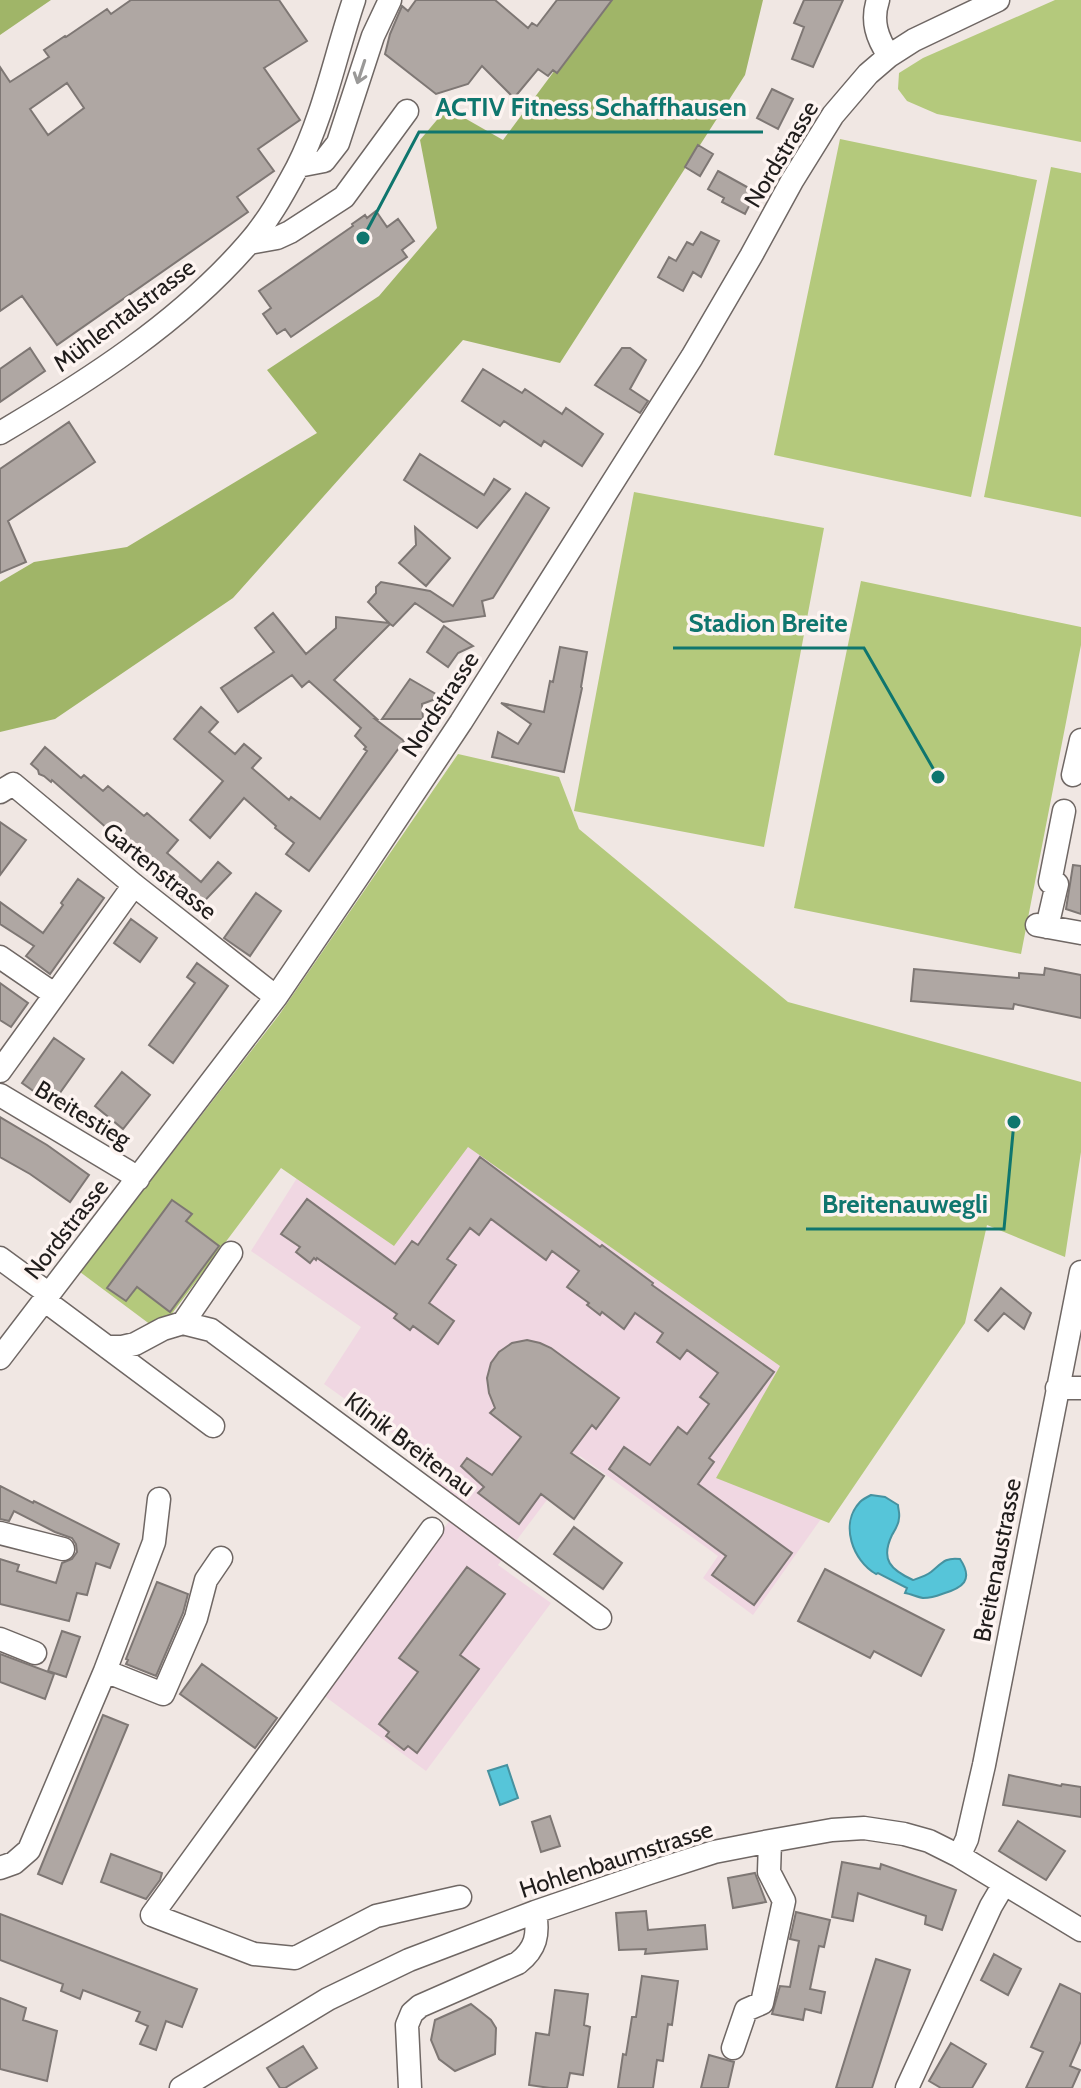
<svg xmlns="http://www.w3.org/2000/svg" width="1081" height="2088" font-family="Cabin,sans-serif">
<style>
.medical{fill:#f0d7e2}
.green{fill:#b4c97c}
.forest{fill:#a0b568}
.water{fill:#56c5d9;stroke:#4692a0;stroke-width:2}
.building{fill:#afa7a3;stroke:#7e7774;stroke-width:2;fill-rule:evenodd}
.lines{fill:none;stroke-linecap:round;stroke-linejoin:round}
.minor-casing{stroke:#6f6764;stroke-width:25}
.minor{stroke:#fff;stroke-width:22}
.oneway{stroke:#9a9998}
.labels{text-anchor:middle;dominant-baseline:central;stroke-width:7;stroke-linejoin:round;paint-order:stroke}
.street-label{font-size:24px;fill:#1f1c1b;stroke:#fdf4f1}
.leader{fill:none;stroke:#0f766e;stroke-width:3}
.callout-dot{fill:#0f766e;stroke:#fdf4f1;stroke-width:3}
.callout-label{font-size:26px;text-anchor:middle;font-weight:bold;fill:#0f766e;stroke:#fdf4f1;stroke-width:7;stroke-linejoin:round;paint-order:stroke}
</style>
<rect width="100%" height="100%" fill="#f0e7e3"/>
<path class="medical" d="M467 1073 844 1338 845 1485 753 1615 703 1578 718 1556 580 1456 498 1565 551 1603 426 1771 323 1695 461 1505 435 1485 444 1470 324 1384 361 1327 251 1251 314 1151Z"/>
<path class="green" d="M1055 0H1081V142L937 114 907 101 898 89 899 73 923 58Z
M840 139 1037 180 971 497 774 455Z
M1051 167 1081 173V517L984 497Z
M634 492 824 528 764 847 574 811Z
M861 581 1081 627V645L1021 954 794 908Z
M458 754 559 777 579 829 788 1002 1081 1082V1152L1065 1257 987 1225 965 1323 829 1523 716 1478 780 1366 468 1147 394 1246 281 1168 159 1331 80 1272 279 1015Z"/>
<path class="forest" d="M0 0H51L0 35Z
M607 0H763L745 75 560 363 463 340 233 598 55 719 0 732V582L34 562 127 547 317 433 267 370 379 296 437 228 420 140 447 108 503 140Z"/>
<path class="water" d="M871 1495 885 1497 898 1505C898 1509 900 1513 899 1518 899 1524 895 1530 892 1535 880 1560 891 1570 913 1580 919 1578 926 1576 931 1572 942 1563 945 1557 960 1559 974 1580 963 1588 942 1594 937 1596 930 1598 923 1598 917 1597 911 1594 905 1593L907 1588 878 1573 876 1574C853 1561 839 1524 860 1502 863 1499 867 1497 871 1495Z
M507 1765 518 1798 500 1805 488 1771Z"/>
<path class="building" d="M131 0H279L307 41 264 68 300 120 258 149 274 171 237 197 248 212 57 345 22 296 0 311V67L10 82 49 57 44 50 65 36 66 37 107 9 111 14ZM67 83 84 108 48 135 30 109Z
M416 0H495L528 28 532 23 537 26 557 0H612L557 73 553 70 548 76 538 69 514 98 482 66 468 84 436 94 385 54 390 34 402 6 408 11Z
M804 0H843L813 67 792 59 804 27 794 23Z
M772 89 793 99 778 129 757 118Z
M698 145 713 154 700 176 685 167Z
M718 171 756 192 745 214 722 202 724 198 708 189Z
M376 211 387 227 398 219 414 241 402 250 407 257 291 337 285 329 277 334 263 314 271 308 259 291 353 226 352 224 365 215 367 218Z
M701 232 719 241 701 277 693 272 683 291 658 277 669 257 676 261 687 242 693 245Z
M30 348 45 371 0 402V369Z
M622 348H630L646 360 630 389 648 401 640 413 595 385Z
M483 369 522 393 525 389 562 414 566 408 603 434 582 466 544 441 541 446 504 421 500 426 462 401Z
M69 422 95 462 8 521 26 562 0 573V469Z
M420 454 484 495 494 479 510 489 477 528 404 480Z
M526 493 549 508 493 598 482 601 485 616 443 622 415 603 393 626 390 624 334 680 377 719H375L404 741 309 871 286 854 294 843 275 828 276 826 244 798 210 838 190 820 223 781 174 739 201 707 218 722 209 732 235 754 244 744 261 758 252 768 289 800 291 797 320 819 367 751 364 749 366 747 355 736 361 728 309 681 302 687 292 675 238 712 221 688 274 652 255 628 273 613 306 654 336 628V617L389 623 368 602 376 593V587L381 582 430 591 453 606Z
M415 527 450 558 426 586 399 563 416 545Z
M444 626 473 646 458 653 448 667 427 652Z
M560 647 587 652 581 687 582 688 564 772 492 757 498 732 518 744 531 724 501 703 544 712 550 681 553 682Z
M410 679 441 697 422 704 423 719H382Z
M45 747 81 778 84 775 103 791 108 786 144 816 147 813 178 840 167 853 201 882 218 862 231 873 194 912 161 884 165 879 52 780 51 782 44 776 39 774 38 770 31 764Z
M0 822 26 840 0 875Z
M1073 865 1081 866V914L1066 909Z
M78 879 104 898 50 974 26 956 34 946 0 924V902L43 933 63 905 61 903Z
M256 893 281 911 250 956 224 938Z
M131 919 157 938 140 962 114 943Z
M197 963 228 986 173 1063 149 1045 195 983 187 977Z
M1045 968 1081 975V1018L1014 1004 1013 1009 911 1001 914 969 1019 978V973L1044 975Z
M0 983 28 1003 11 1027 0 1020Z
M54 1038 84 1059 52 1104 22 1083Z
M122 1072 150 1095 123 1129 95 1106Z
M0 1117 47 1145 89 1175 70 1202 30 1174 0 1157Z
M480 1157 600 1247 602 1245 653 1283 652 1285 774 1372 709 1458 714 1462 698 1484 792 1553 754 1605 712 1575 726 1556 609 1469 624 1447 650 1465 678 1427 687 1434 709 1404 700 1397 718 1373 687 1350 680 1359 657 1342 663 1333 635 1313 624 1329 602 1312 600 1315 587 1305 589 1303 567 1287 579 1271 552 1251 546 1260 491 1219 479 1235 470 1228 447 1259 456 1265 429 1303 454 1321 438 1344 413 1326 410 1330 394 1318 397 1314 317 1258 316 1260 314 1258 310 1263 296 1252 300 1247 281 1234 307 1199 395 1264 412 1241 418 1245Z
M172 1200 192 1214 186 1221 219 1246 170 1312 137 1287 126 1301 107 1288Z
M1001 1288 1031 1313 1024 1329 1004 1313 988 1331 975 1320Z
M527 1340 540 1343 551 1348 619 1398 596 1429 592 1425 571 1453 604 1476 574 1519 541 1494 519 1524 478 1493 484 1487 461 1466 467 1458 492 1475 521 1437 490 1413 495 1408 489 1393 487 1378 491 1363 499 1352 512 1343Z
M0 1486 33 1503 34 1501 119 1544 110 1568 96 1563 87 1595 77 1593 69 1621 0 1604V1559L19 1565 17 1571 56 1583 62 1563 72 1559 77 1552 76 1544 72 1538 55 1532 14 1511 9 1521 0 1519Z
M574 1527 622 1563 603 1589 554 1554Z
M467 1567 505 1594 460 1655 479 1669 417 1753 408 1746 404 1750 386 1736 389 1732 379 1724 418 1672 399 1658Z
M825 1569 944 1630 921 1676 874 1651 870 1658 798 1621Z
M157 1582 188 1594 183 1613 156 1676 126 1664 128 1660 126 1659Z
M62 1631 80 1637 66 1677 48 1671Z
M0 1654 54 1674 45 1699 0 1682Z
M202 1664 277 1718 255 1748 180 1694Z
M103 1715 128 1725 62 1884 38 1874Z
M1009 1775 1061 1786 1062 1784 1081 1787V1817L1003 1805Z
M550 1816 560 1846 541 1852 532 1822Z
M1018 1821 1065 1851 1046 1880 999 1851Z
M111 1854 162 1873 160 1880 146 1899 101 1882Z
M842 1862 880 1869 881 1864 956 1890 942 1930 925 1924 926 1916 858 1893 853 1921 832 1917Z
M755 1873 766 1902 733 1908 728 1878Z
M646 1911 648 1930 705 1925 707 1949 645 1954 646 1949 619 1950 616 1913Z
M796 1912 830 1920 824 1947 819 1946 810 1989 825 1992 821 2013 805 2009 803 2020 772 2014 780 1986 790 1987 799 1941 790 1939Z
M0 1914 197 1989 182 2027 166 2021 156 2050 140 2044 148 2026 136 2021 140 2012 83 1990 80 1999 61 1991 63 1984 0 1960Z
M994 1954 1021 1969 1008 1995 981 1980Z
M876 1959 910 1970 872 2088H836Z
M642 1976 678 1981 672 2025 668 2024 663 2061 657 2060 653 2088H618L623 2054 626 2055 632 2017H636Z
M1060 1984 1081 1994V2041L1070 2066 1080 2070 1072 2088H1026L1043 2052 1031 2047Z
M555 1990 588 1994 584 2025 590 2027 583 2075 570 2073 567 2088H550L529 2085 536 2033 549 2035Z
M0 1998 26 2008 23 2020 57 2031 47 2081 0 2069Z
M471 2004 491 2020 496 2028 495 2054 455 2071 439 2059 431 2040 435 2020Z
M951 2043 986 2064 972 2088H941L929 2081Z
M303 2046 317 2068 285 2088H280L267 2068Z
M709 2055 734 2062 728 2088H701Z"/>
<g class="lines">
<g class="minor-casing">
<path id="minor" d="M878 0C871 21 877 38 889 56
M298 166 324 161 338 143 373 36 390 0
M249 243 277 238 290 232 344 197 407 111
M0 433C88 381 179 323 247 245 267 223 283 194 297 168 324 115 335 56 354 0
M1073 775 1081 740
M0 792 13 784 134 885 276 997
M1037 925 1081 933
M1047 927 1057 884 1050 882 1064 811
M0 957 54 994
M0 1071 134 885
M0 1095 127 1171 138 1179
M0 1258 49 1294
M44 1300 213 1426
M183 1323 211 1330 600 1618
M107 1347H122L135 1344 163 1329 183 1323 231 1253
M0 1358 276 997 359 875 461 722 692 357 751 256 792 181 833 115 868 74 889 56 914 40 998 0
M1057 1388H1081
M159 1499 154 1542 105 1671 163 1694 196 1618 206 1580 221 1558
M432 1529 152 1915 254 1954 295 1958 376 1916 460 1897
M0 1533 63 1549
M0 1639 35 1653
M959 1856 967 1839 984 1765 1081 1272
M0 1868 14 1863 29 1850 105 1671
M733 2048 746 2010 762 2003 784 1901 769 1872 770 1841
M181 2088 328 1999 409 1960 535 1912 649 1873 714 1852 770 1841 832 1830 864 1828 904 1834 929 1841 959 1856 1081 1930
M410 2088 407 2025 412 2013 420 2006 518 1963C536 1949 539 1935 535 1912
M907 2088 991 1906 1004 1884"/>
</g>
<use href="#minor" class="minor"/>
</g>
<defs><path id="oneway-shaft" d="M-6 0H5M1.5-3L5.5 0L1.5 3" fill="none" stroke-width="1.6" stroke-linecap="round" stroke-linejoin="round" transform="scale(2)"/></defs>
<use class="oneway" href="#oneway-shaft" transform="translate(361 72) rotate(108)"/>
<g class="labels">
<g class="street-label">
<text transform="translate(781 154) rotate(-59)">Nordstrasse</text>
<text transform="translate(124 315) rotate(-37)">Mühlentalstrasse</text>
<text transform="translate(440 704) rotate(-57)">Nordstrasse</text>
<text transform="translate(160 871) rotate(39)">Gartenstrasse</text>
<text transform="translate(83 1114) rotate(31)">Breitestieg</text>
<text transform="translate(66 1229) rotate(-52)">Nordstrasse</text>
<text transform="translate(410 1444) rotate(37)">Klinik Breitenau</text>
<text transform="translate(997 1560) rotate(-79)">Breitenaustrasse</text>
<text transform="translate(616 1859) rotate(-18)">Hohlenbaumstrasse</text>
</g>
</g>
<path class="leader" d="M363 238L419 132H763M938 777L864 648H673M1014 1122L1004 1229H806"/>
<g class="callout-dot">
<circle cx="363" cy="238" r="8"/>
<circle cx="938" cy="777" r="8"/>
<circle cx="1014" cy="1122" r="8"/>
</g>
<g class="callout-label">
<text x="591" y="116">ACTIV Fitness Schaffhausen</text>
<text x="768" y="632">Stadion Breite</text>
<text x="905" y="1213">Breitenauwegli</text>
</g>
</svg>
